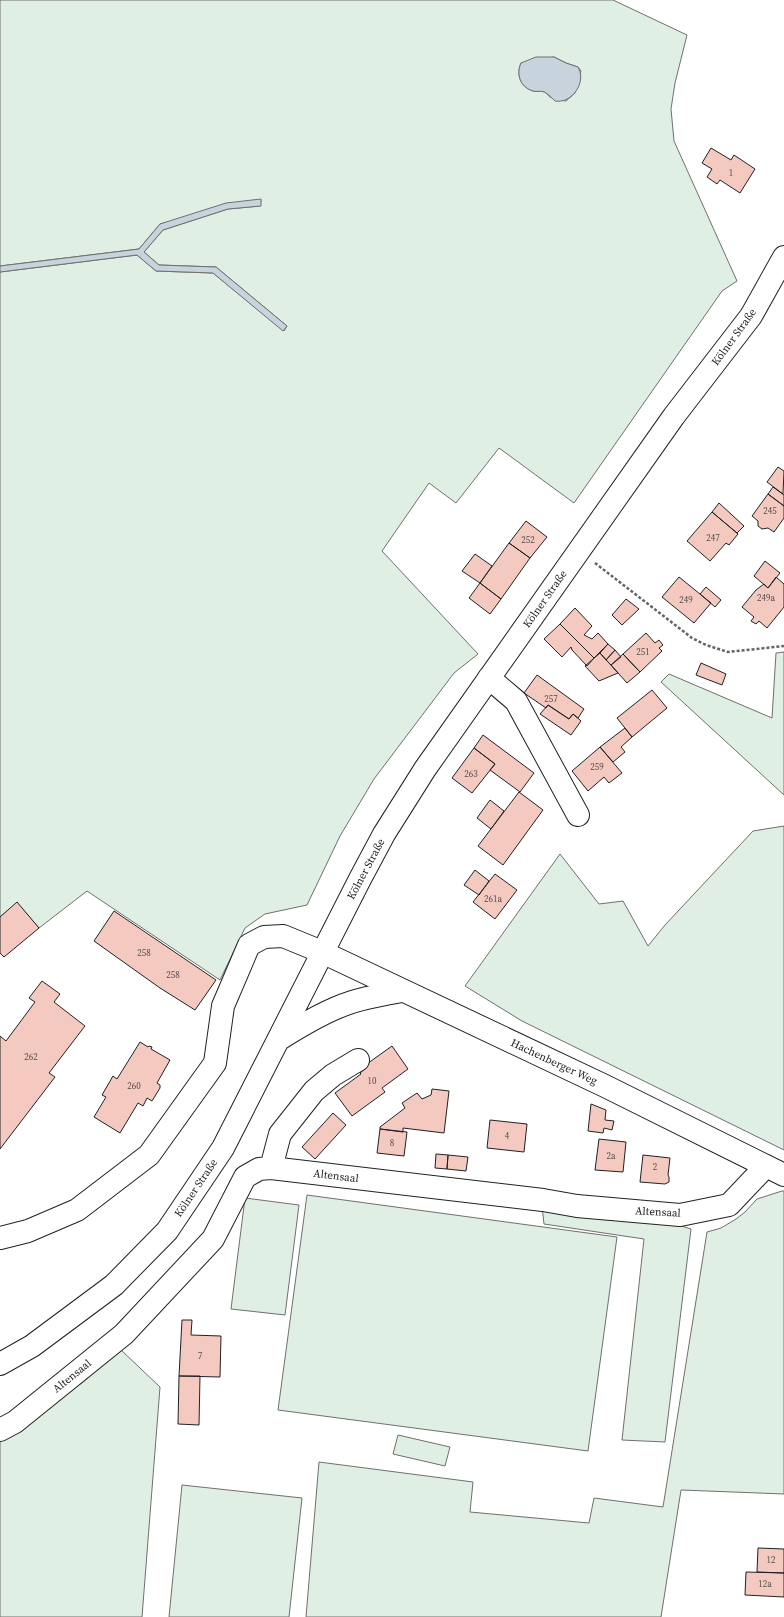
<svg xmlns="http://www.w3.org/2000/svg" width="784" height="1617" font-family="'Source Serif 4',serif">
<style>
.green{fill:#e0efe3;stroke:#6f6f6f;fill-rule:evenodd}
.water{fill:#c7d3dd;stroke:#6f6f6f}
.building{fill:#f3c9c0;stroke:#222}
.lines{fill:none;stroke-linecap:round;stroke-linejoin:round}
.minor-casing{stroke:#222;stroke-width:24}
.major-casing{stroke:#222;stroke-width:24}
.path{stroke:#646464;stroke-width:2.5;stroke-dasharray:3 2;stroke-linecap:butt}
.minor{stroke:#fff;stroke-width:22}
.major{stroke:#fff;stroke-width:22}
.labels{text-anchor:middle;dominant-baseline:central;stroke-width:3;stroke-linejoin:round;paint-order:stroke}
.number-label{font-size:9px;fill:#564c4a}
.street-label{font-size:11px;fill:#222;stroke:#fff}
</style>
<rect width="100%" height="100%" fill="#fff"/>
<path class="green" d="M0 0H613L687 35 675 83 671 109 674 141 737 281 722 291 574 503 499 448 456 503 429 483 382 551 478 654 454 673 374 779 340 836 307 905 265 914 245 928 220 980 87 891 39 928 17 903 0 917V272L137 255 156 271 213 273 284 331 287 326 216 267 159 265 144 252 163 230 228 209 260 206 261 200 160 224 139 249 0 266ZM554 57 566 63 578 67 581 71 575 93 566 101C561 100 554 100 550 97 548 96 548 94 546 93 542 90 537 92 533 91 520 87 516 74 521 63Z
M784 652V795L661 682 669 674 772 718 776 653Z
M784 826V1150L522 1021 465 986 560 854 599 904 623 901 648 946 665 925 753 831Z
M782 1191H784V1494L681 1490 661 1617H306L319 1462 473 1482 470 1512 589 1523 594 1498 663 1507 707 1232 721 1228 736 1219 745 1212 757 1199Z
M307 1195 617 1237 588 1451 278 1410Z
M245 1198 299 1205 285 1315 231 1309Z
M542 1206 668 1222 691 1229 665 1442 622 1440 644 1239 544 1224Z
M120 1349 160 1387 142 1617H0V1438L43 1411 83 1382Z
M398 1435 450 1447 445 1466 393 1454Z
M182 1485 302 1498 289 1617H169Z"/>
<path class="water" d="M536 57H554L566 63 578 67C587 82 572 104 555 101 552 98 549 95 546 93 542 90 537 92 533 91 520 87 516 74 521 63Z
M261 199V206L228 209 163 230 144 252 159 265 216 267 287 326 283 331 213 273 156 271 137 255 0 272V266L139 249 160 224 226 203Z"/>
<path class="building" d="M711 148 731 160 734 155 755 169 740 193 720 180 717 184 707 177 712 169 702 163Z
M778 467 784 471 783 494 767 482Z
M773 487 784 495V506L768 494Z
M768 494 784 506V518L774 532 768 528 762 529 758 526V521L752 516Z
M719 503 744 526 737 533 712 512Z
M712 512 738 534 729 545 726 543 710 561 687 541Z
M526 521 547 537 530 558 509 543Z
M509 543 530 558 501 599 480 583Z
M475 554 492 566 480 583 462 571Z
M765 561 780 573 768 588 754 576Z
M679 577 711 603 694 623 662 597Z
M776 577 784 584V607L767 628 759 621 756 624 751 621 754 617 742 607 756 590 764 584 768 588Z
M480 583 501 599 490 614 469 598Z
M706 587 721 600 715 607 700 594Z
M626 599 639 609 622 625 612 615Z
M575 608 592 626 584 635 592 639 598 633 608 644 594 658 560 624Z
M560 624 594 658 587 666 572 650 571 647 562 657 544 639Z
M646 633 655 643 659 640 663 645 659 648 662 651 640 672 623 654Z
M608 644 615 650 606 660 600 653Z
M615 650 621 657 611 665 606 660Z
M600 653 618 673 599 681 585 666Z
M623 654 640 672 627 683 611 665Z
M701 663 726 674 722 685 696 675Z
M537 675 584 709 578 718 573 714 569 719 548 705 546 708 524 693Z
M652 690 667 708 632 737 617 718Z
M548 705 569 719 573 714 581 721 571 735 540 714Z
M625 728 632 737 621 747 625 752 613 762 600 747Z
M483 735 534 773 520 792 490 770 495 764 474 748Z
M600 747 622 773 609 783 604 777 588 791 572 771Z
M474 748 495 764 472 793 452 778Z
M519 792 543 810 503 865 478 846Z
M490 800 504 811 491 829 477 818Z
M475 870 489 881 479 895 464 885Z
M495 874 517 890 495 919 473 902Z
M17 902 39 928 4 957 0 953V917Z
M114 911 216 980 195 1010 160 988 94 941Z
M42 981 60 994 54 1002 85 1026 49 1073 55 1077 0 1149V1036L6 1041 35 1002 29 998Z
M140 1042 148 1047 149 1046 152 1047 151 1049 170 1060 157 1083 160 1085V1088L152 1101 147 1098 143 1106 138 1103 120 1133 94 1117 106 1097 102 1095 113 1076 117 1079Z
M392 1046 408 1069 382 1088 385 1092 352 1116 335 1093 361 1074 360 1073 366 1068 364 1066Z
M432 1089 449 1091 444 1133 403 1128V1132L380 1129V1127L405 1108 402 1103 417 1093 422 1099 431 1095Z
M591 1104 606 1110 605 1120 614 1121 612 1130 604 1128 603 1133 588 1131Z
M333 1113 346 1125 315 1159 302 1147Z
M490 1120 527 1124 524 1152 487 1148Z
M380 1129 407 1132 404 1156 377 1153Z
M599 1139 626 1142 623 1172 595 1170Z
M436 1154 448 1155 447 1169 435 1168Z
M448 1155 468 1157 466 1171 447 1169Z
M643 1155 670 1158 668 1175 669 1177V1182L665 1184 640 1182Z
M182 1320H192L191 1335 221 1336 220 1377 179 1376Z
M179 1376H200L199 1425 178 1424Z
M758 1548 784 1549V1573L757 1572Z
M746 1572 784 1573V1597L745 1595Z"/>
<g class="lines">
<g class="minor-casing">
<path id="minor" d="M489 678 516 701 578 815
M271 1168 280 1134 314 1091 333 1075 358 1060
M0 1238 28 1231 77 1210 149 1155 215 1063 223 1006 249 945 264 937 283 936 322 952 605 1086 784 1175
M0 1430 15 1422 124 1334 213 1239 245 1177 259 1169 271 1168 543 1200 577 1206 680 1215 729 1205 766 1166"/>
</g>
<g class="major-casing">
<path id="major" d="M278 1040C297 1028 315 1017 336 1008 356 999 380 995 402 991
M0 1364 32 1346 114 1285 167 1231 223 1148 360 879 384 834 425 769 674 416 751 316 784 257"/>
</g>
<path class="path" d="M595 563 692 638 706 645 728 652 784 646"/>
<use href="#minor" class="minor"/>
<use href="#major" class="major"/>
</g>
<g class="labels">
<g class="number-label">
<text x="731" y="173">1</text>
<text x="770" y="511">245</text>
<text x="713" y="538">247</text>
<text x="528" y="540">252</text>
<text x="766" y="598">249a</text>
<text x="686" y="600">249</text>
<text x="643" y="652">251</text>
<text x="551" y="699">257</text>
<text x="597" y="767">259</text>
<text x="471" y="774">263</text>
<text x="493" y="899">261a</text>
<text x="144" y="953">258</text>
<text x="173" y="975">258</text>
<text x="31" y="1057">262</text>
<text x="372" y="1081">10</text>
<text x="134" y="1086">260</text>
<text x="507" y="1136">4</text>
<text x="392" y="1143">8</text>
<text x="611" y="1156">2a</text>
<text x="655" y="1167">2</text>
<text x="200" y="1356">7</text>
<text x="771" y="1560">12</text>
<text x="765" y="1584">12a</text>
</g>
<g class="street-label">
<text transform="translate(734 337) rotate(-54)">Kölner Straße</text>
<text transform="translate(545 599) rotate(-55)">Kölner Straße</text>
<text transform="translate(366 869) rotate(-62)">Kölner Straße</text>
<text transform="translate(554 1062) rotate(25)">Hachenberger Weg</text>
<text transform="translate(336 1176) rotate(7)">Altensaal</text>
<text transform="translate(196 1188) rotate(-56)">Kölner Straße</text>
<text transform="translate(658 1212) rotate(3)">Altensaal</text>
<text transform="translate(72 1376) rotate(-39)">Altensaal</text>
</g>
</g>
</svg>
